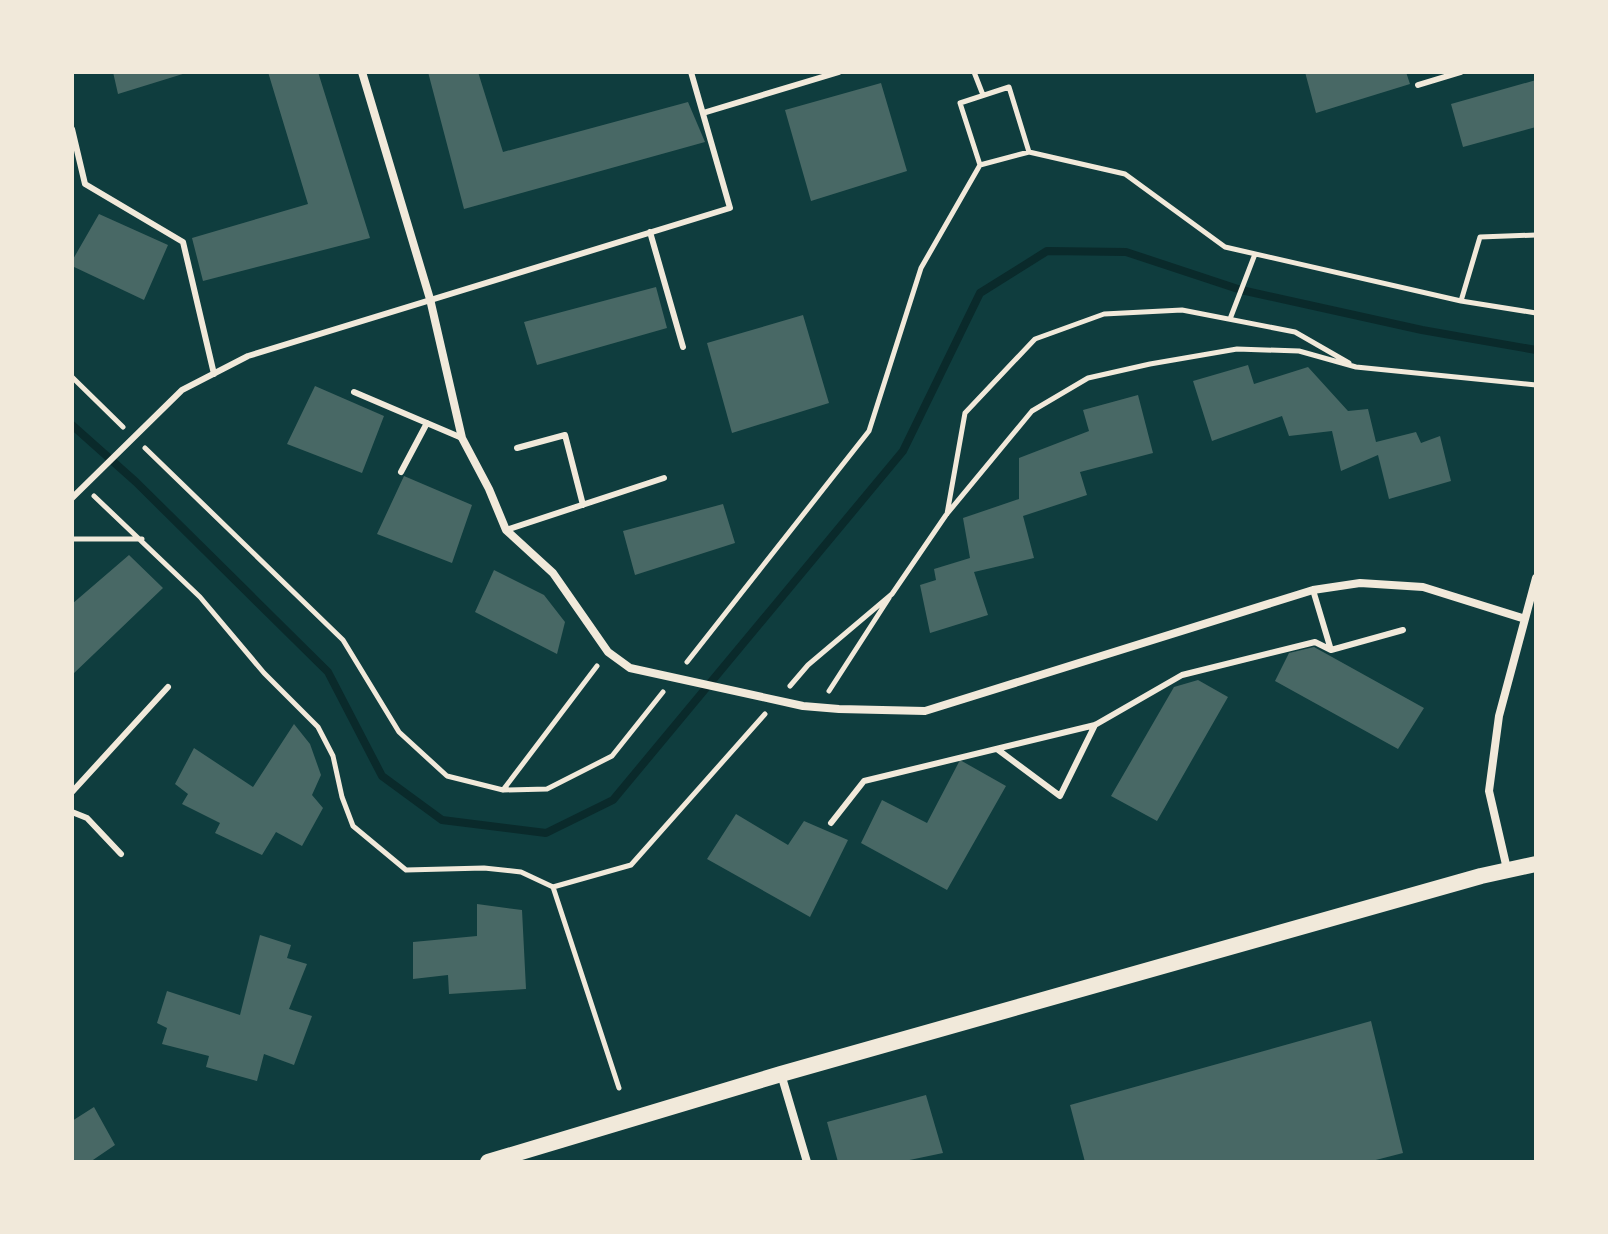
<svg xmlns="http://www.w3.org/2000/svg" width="1608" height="1234" font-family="'Archivo Narrow',sans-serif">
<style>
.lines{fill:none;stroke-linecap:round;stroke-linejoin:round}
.stream{stroke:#0a2a2b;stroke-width:8}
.building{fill:#486865}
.path{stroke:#f1e9da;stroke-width:5}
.service{stroke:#f1e9da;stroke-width:6}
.minor{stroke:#f1e9da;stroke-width:8}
.secondary{stroke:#f1e9da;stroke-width:16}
</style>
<rect width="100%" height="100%" fill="#0f3d3e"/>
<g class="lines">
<path class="stream" d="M72 425 136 482 328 672 382 776 442 820 546 833 613 800 903 451 980 293 1047 251 1126 252 1241 290 1422 330 1536 350"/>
</g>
<path class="building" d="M113 72H185L186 73 118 94Z
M268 72H318L370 238 203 281 192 238 308 204Z
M428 72H478L503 152 688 102 705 142 464 209Z
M1305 72H1406L1410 84 1316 113Z
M1536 80V127L1463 147 1451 104Z
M881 83 907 171 811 201 785 110Z
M99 214 168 245 144 300 72 266V261Z
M656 287 667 328 537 365 524 322Z
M803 315 829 403 732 433 707 343Z
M1248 365 1254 384 1308 367 1348 411 1368 409 1376 442 1416 432 1421 443 1440 436 1451 481 1389 499 1378 455 1341 471 1332 431 1289 436 1282 416 1212 441 1193 381Z
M315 386 384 416 362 473 287 444Z
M1138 395 1153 453 1080 472 1087 495 1023 516 1034 558 974 572 988 615 930 633 920 585 936 580 934 569 970 558 963 518 1019 499V458L1089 431 1083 410Z
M404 476 472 505 452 563 377 534Z
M723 504 735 543 635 575 623 531Z
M129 555 163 588 72 675V604Z
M494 570 544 595 565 622 557 654 475 612Z
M1314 647 1424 708 1398 749 1275 681 1289 653Z
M1198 680 1228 697 1157 821 1111 796 1174 687Z
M294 724 310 744 321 775 312 795 323 808 302 846 276 832 262 855 215 833 220 823 182 804 188 794 175 784 194 748 253 787Z
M960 760 1006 786 947 890 861 843 882 800 927 823Z
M736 814 788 845 804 821 848 840 810 917 707 859Z
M477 904 522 910 526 989 449 994 448 975 413 979V942L477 936Z
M260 935 291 945 287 958 307 964 289 1009 312 1016 294 1065 264 1054 257 1081 206 1067 209 1056 162 1044 167 1028 157 1023 167 991 240 1015Z
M1371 1021 1403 1153 1368 1162H1085L1070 1105Z
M926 1095 943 1153 900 1162H838L827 1122Z
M94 1107 115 1145 90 1162H72V1121Z"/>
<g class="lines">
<path class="path" d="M974 72 983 95
M980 165 960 103 1009 87 1029 152
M1461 301 1480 237 1536 235
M1230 319 1255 254
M72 377 123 427
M145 448 343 640 399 732 447 776 503 790 547 789 612 756 663 692
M94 496 200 597 264 673 318 727 333 756 342 797 353 826 406 870 484 868 521 872 553 887 631 865 765 714
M947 514 965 413 1035 339 1104 314 1182 310 1295 332 1349 363
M72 539H142
M687 662 869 431 921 268 980 165 1029 152 1125 174 1225 247 1461 301 1536 313
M790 686 808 665 892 594 946 515 1032 411 1088 378 1150 364 1237 349 1299 351 1356 367 1536 385
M829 691 889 598
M503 790 597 666
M553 887 619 1088"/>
<path class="service" d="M1418 85 1461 72
M703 113 839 72
M72 129 85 184 183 242 214 374
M650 232 683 347
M354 392 462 438
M517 448 565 435 583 505
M401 472 427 423
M72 498 182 390 248 356 730 208 691 72
M506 530 664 478
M1313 590 1331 650
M997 749 1060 796 1095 725
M72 792 168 687
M72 812 87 818 121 854
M831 823 864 781 1095 725 1182 675 1315 642 1331 650 1403 630"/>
<path class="minor" d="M362 72 430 299 462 438 489 489 506 530 553 573 608 652 630 668 803 706 839 709 925 711 1313 590 1360 583 1423 587 1525 619
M1507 869 1489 791 1499 716 1536 578
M781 1074 807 1162"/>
<path class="secondary" d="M488 1162 781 1074 1481 876 1536 864"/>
</g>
<rect width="1608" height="1234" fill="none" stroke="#f1e9da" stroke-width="148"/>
</svg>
